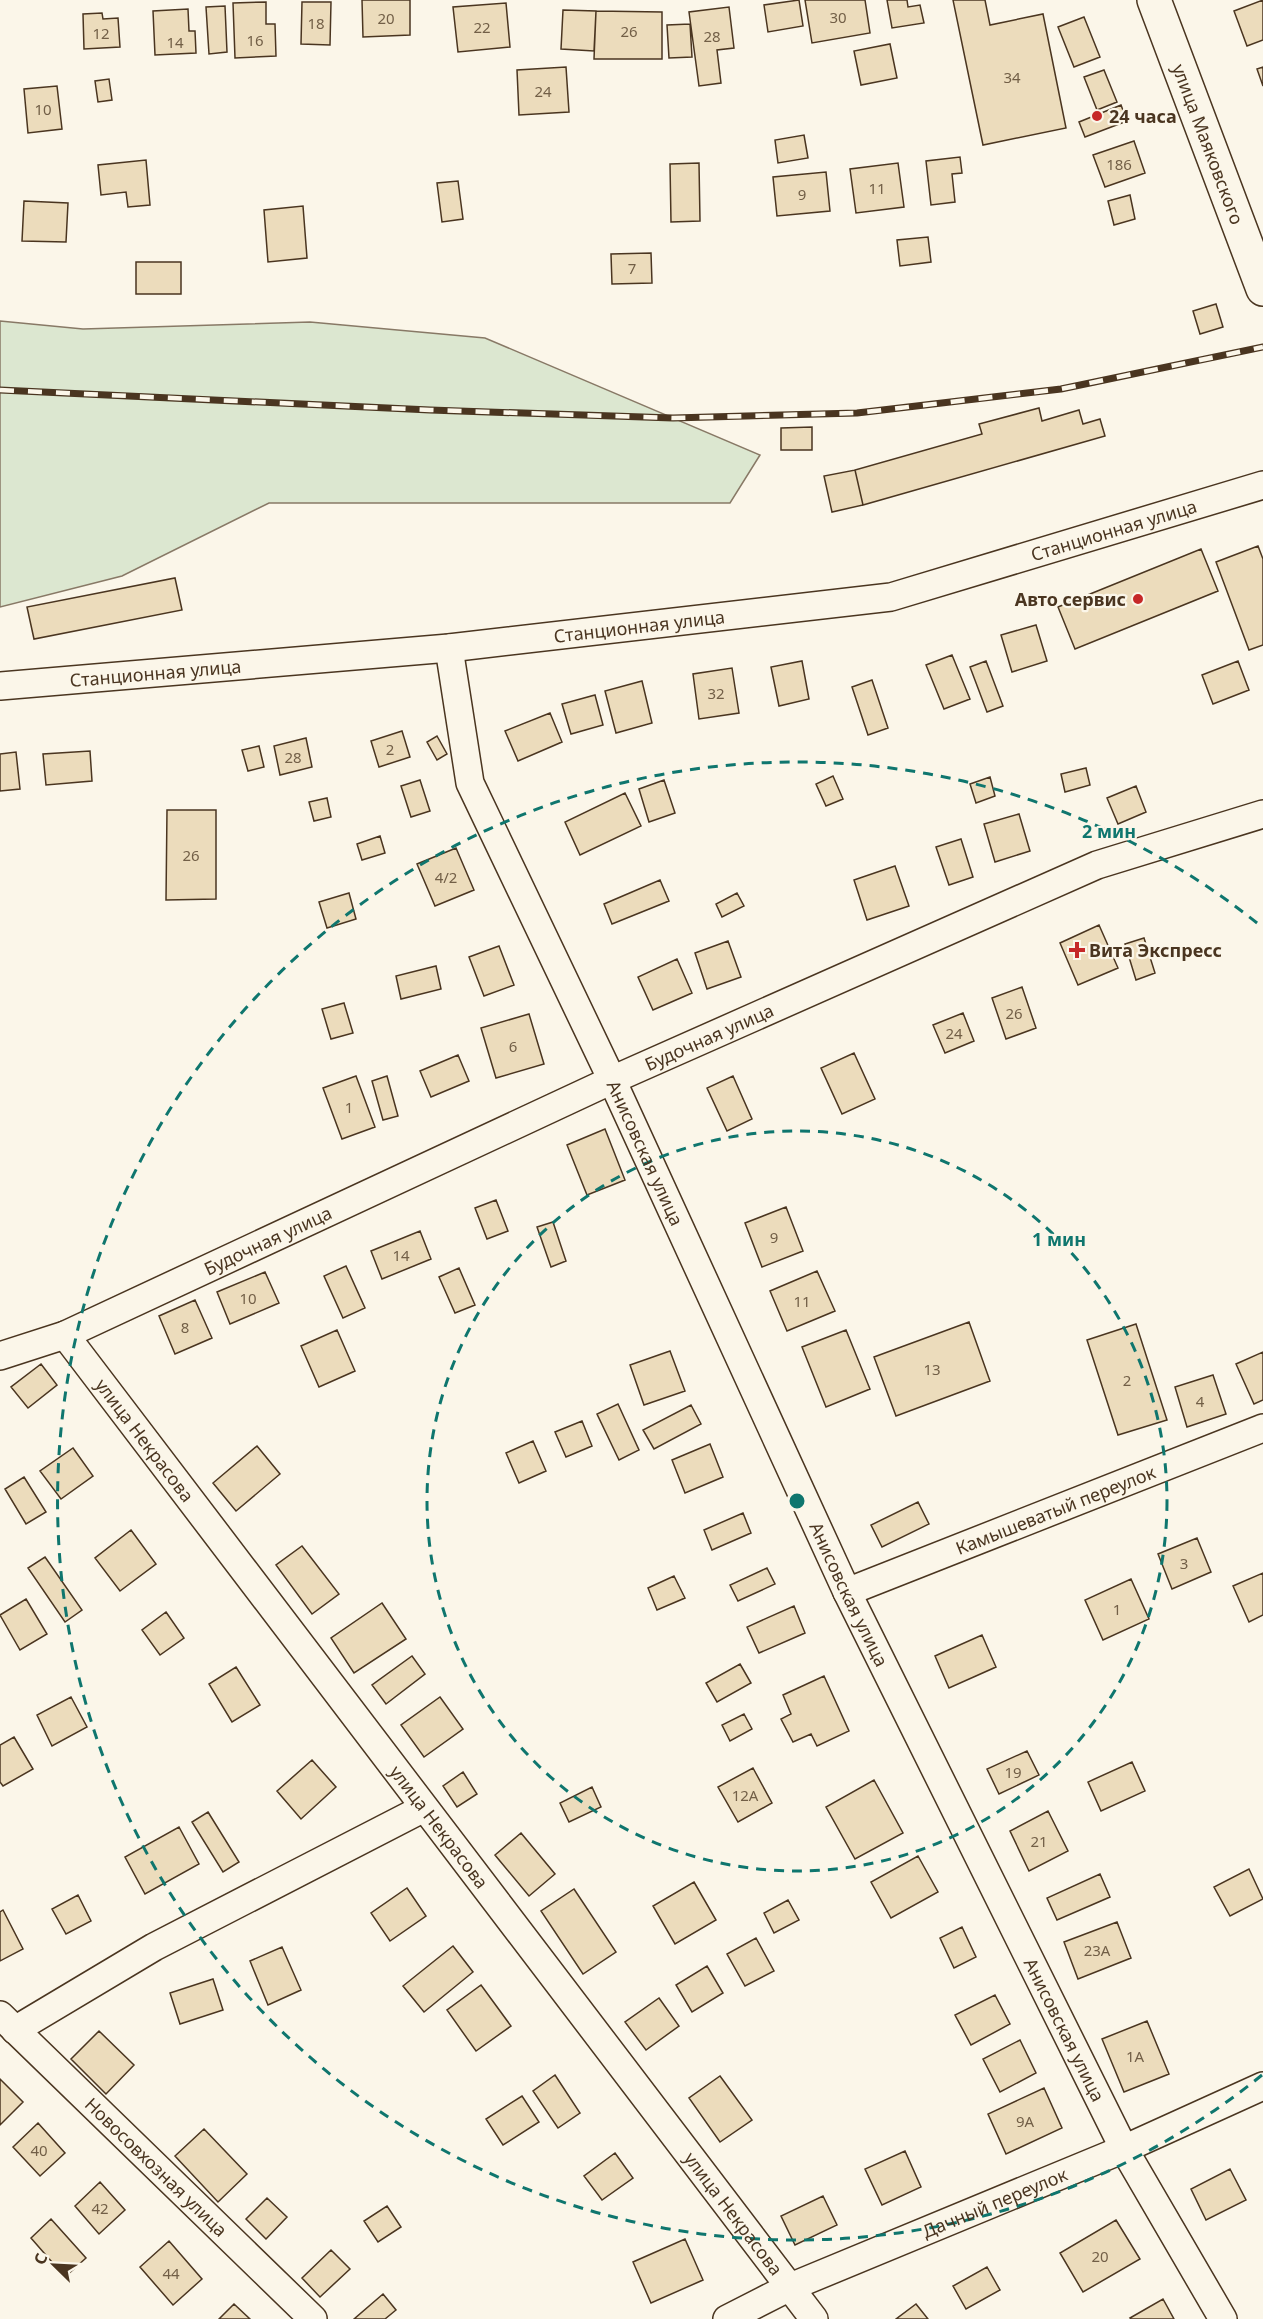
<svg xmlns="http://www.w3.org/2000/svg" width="1263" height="2319" font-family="'Noto Sans',sans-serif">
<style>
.green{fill:#dce7d0;stroke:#887966;stroke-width:1.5}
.building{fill:#ecdcbc;stroke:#4a3520;stroke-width:1.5}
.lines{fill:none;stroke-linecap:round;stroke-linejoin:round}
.street-casing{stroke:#4a3520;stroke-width:30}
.primary-casing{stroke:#4a3520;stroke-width:36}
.street{stroke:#fbf6e9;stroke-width:27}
.primary{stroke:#fbf6e9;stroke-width:33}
.rail-casing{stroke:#4a3520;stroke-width:7}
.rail{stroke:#fbf6e9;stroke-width:4.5;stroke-dasharray:14;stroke-linecap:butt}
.ring{fill:none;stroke:#0f766e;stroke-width:3;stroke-dasharray:10 8}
.poi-dot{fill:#c62828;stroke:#fbf6e9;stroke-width:2}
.labels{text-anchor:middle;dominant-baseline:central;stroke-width:4.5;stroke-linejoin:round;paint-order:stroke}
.number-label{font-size:15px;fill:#725f47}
.poi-label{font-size:18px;font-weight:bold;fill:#4a3520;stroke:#fbf6e9;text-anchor:start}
.street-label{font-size:18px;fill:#4a3520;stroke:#fbf6e9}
.centre{fill:#0f766e;stroke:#fbf6e9;stroke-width:3}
.ring-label{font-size:18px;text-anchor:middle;font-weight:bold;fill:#0f766e;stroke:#fbf6e9;stroke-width:4.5;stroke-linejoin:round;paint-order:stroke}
</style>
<rect width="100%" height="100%" fill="#fbf6e9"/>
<path class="green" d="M0 321 83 329 310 322 485 338 760 455 730 503H269L122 576 0 607Z"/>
<path class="building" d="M362 0H410V35L363 37Z
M799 0 803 26 768 32 764 5Z
M805 0H865L870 33 812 43Z
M887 0H907L908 7 920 5 924 23 892 28Z
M953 0H985L990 25 1043 14 1066 128 983 145Z
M1263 0V40L1247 46 1234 11Z
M266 2V24H275L276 56 235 58 233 3Z
M302 2H331L330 45 301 44Z
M506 3 510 47 458 52 453 7Z
M225 6 227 52 209 54 206 7Z
M729 7 734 48 717 50 721 83 699 86 689 12Z
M188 9 189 31H195L196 53 155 55 153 11Z
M563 10 596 11 594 51 561 49Z
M596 11 662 12V59H594Z
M102 13 103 19 118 18 120 47 84 49 83 14Z
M1084 17 1100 57 1074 67 1058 27Z
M690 24 692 57 669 58 667 25Z
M890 44 897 78 861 85 854 51Z
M566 67 569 112 519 115 517 70Z
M1263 67V86L1257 69Z
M1104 70 1117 102 1097 110 1084 77Z
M109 79 112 100 98 102 95 81Z
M57 86 62 129 28 133 24 89Z
M1121 105 1127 121 1085 137 1079 122Z
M804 135 808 158 778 163 775 140Z
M1134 141 1145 173 1105 187 1093 155Z
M960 157 962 173 952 174 955 202 931 205 926 161Z
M146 160 150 205 128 207 126 192 101 195 98 165Z
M699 163 700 221 671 222 670 164Z
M898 163 904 207 856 213 850 169Z
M826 172 830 211 777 216 773 177Z
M458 181 463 219 442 222 437 183Z
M1130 195 1135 219 1114 225 1108 201Z
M24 201 68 203 66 242 22 241Z
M303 206 307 258 268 262 264 210Z
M928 237 931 262 900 266 897 240Z
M651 253 652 283 612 284 611 254Z
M136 262H181V294H136Z
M1216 304 1223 327 1200 334 1193 311Z
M1039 408 1042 421 1079 410 1083 424 1100 419 1105 436 863 505 855 470 982 434 979 424Z
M812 427V450H781V428Z
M855 470 863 505 832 512 824 476Z
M1258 546 1263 559V645L1249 650 1216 562Z
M1201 549 1218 591 1075 649 1058 607Z
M175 578 182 610 34 639 27 607Z
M1036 625 1047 661 1012 672 1001 635Z
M952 655 970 699 944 709 926 665Z
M802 661 809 699 779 706 771 667Z
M986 661 1003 706 987 712 970 667Z
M1238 661 1249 690 1213 704 1202 675Z
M732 668 739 713 699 719 693 674Z
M872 680 888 728 868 735 852 687Z
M642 681 652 723 616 733 605 691Z
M595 695 603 725 571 734 562 704Z
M550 713 562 742 518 761 505 731Z
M402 731 410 757 379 767 371 741Z
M437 736 447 754 437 760 427 742Z
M306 738 312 767 280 775 274 746Z
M259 746 264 767 248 771 242 750Z
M90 751 92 781 46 785 43 754Z
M16 752 20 789 0 791V754Z
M1086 768 1090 785 1065 792 1061 774Z
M833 776 843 799 826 806 816 784Z
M990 777 995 796 976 803 970 784Z
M420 780 430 811 411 817 401 786Z
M664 780 675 813 649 822 639 789Z
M1136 786 1146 812 1118 824 1107 798Z
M625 793 641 826 580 855 565 822Z
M327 798 331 817 314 821 309 802Z
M167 810H216V899L166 900Z
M1019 814 1030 851 995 862 984 824Z
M380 836 385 853 362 860 357 844Z
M961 839 973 877 949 885 936 847Z
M456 848 474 890 435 906 417 864Z
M895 866 909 906 867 920 854 880Z
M660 880 669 901 612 924 604 904Z
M349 893 356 919 327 928 319 902Z
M737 893 744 906 722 917 716 904Z
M1099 925 1118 968 1078 985 1060 943Z
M1144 938 1155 973 1136 980 1125 944Z
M728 941 741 977 707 989 695 953Z
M499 946 514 985 484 996 469 957Z
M677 959 692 993 653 1010 638 977Z
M436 966 441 989 401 999 396 976Z
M1022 987 1036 1028 1006 1039 992 998Z
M344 1003 353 1033 331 1039 322 1009Z
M963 1013 974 1041 945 1053 933 1025Z
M529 1014 544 1064 496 1078 481 1028Z
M854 1053 875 1099 842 1114 821 1068Z
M458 1055 469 1081 431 1097 420 1071Z
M356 1076 375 1127 342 1139 323 1088Z
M387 1076 398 1116 383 1120 372 1081Z
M733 1076 752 1119 727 1131 707 1088Z
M605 1129 625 1180 587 1195 567 1145Z
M496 1200 508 1231 487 1239 475 1208Z
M786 1207 803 1251 762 1267 745 1223Z
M553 1222 566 1261 551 1267 537 1227Z
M420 1231 431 1259 382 1279 371 1251Z
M346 1266 365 1308 343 1318 324 1276Z
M459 1268 475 1305 455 1313 439 1277Z
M817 1271 835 1311 787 1331 770 1291Z
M265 1272 279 1303 230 1324 217 1292Z
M195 1300 212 1338 175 1354 159 1316Z
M969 1322 990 1381 896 1416 874 1357Z
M1136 1324 1167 1420 1118 1435 1087 1340Z
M337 1330 355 1371 319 1387 301 1346Z
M846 1330 870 1389 826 1407 802 1347Z
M670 1351 685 1391 644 1405 630 1365Z
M1263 1352V1400L1254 1404 1236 1364Z
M41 1364 57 1385 28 1408 11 1387Z
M1213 1375 1226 1414 1187 1427 1175 1387Z
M618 1404 639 1450 619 1460 597 1414Z
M691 1405 701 1424 654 1449 643 1430Z
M582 1421 592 1446 566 1457 555 1432Z
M533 1441 546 1471 519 1483 506 1453Z
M710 1444 723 1477 685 1493 672 1460Z
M257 1446 280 1474 236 1511 213 1483Z
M73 1448 93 1476 61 1499 40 1471Z
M24 1477 46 1512 26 1524 5 1489Z
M918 1502 929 1524 882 1547 871 1525Z
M743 1513 751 1533 712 1550 704 1530Z
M131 1530 156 1564 120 1591 95 1558Z
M1197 1538 1211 1572 1172 1589 1158 1554Z
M302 1546 339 1594 312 1614 276 1565Z
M45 1557 82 1610 65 1622 28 1568Z
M767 1568 775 1584 738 1601 730 1585Z
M1263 1573V1615L1249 1622 1233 1586Z
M674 1576 685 1598 657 1610 648 1588Z
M1131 1579 1149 1619 1103 1640 1085 1600Z
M26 1599 47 1634 20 1650 0 1615Z
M382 1603 406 1639 354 1673 331 1638Z
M794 1606 805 1633 759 1653 747 1627Z
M166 1612 184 1638 160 1655 142 1630Z
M982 1635 996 1667 949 1688 935 1656Z
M412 1656 425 1674 386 1704 372 1685Z
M740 1664 751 1683 717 1702 706 1683Z
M236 1667 260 1705 232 1722 209 1684Z
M824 1676 849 1731 817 1746 811 1734 793 1742 781 1719 791 1714 783 1695Z
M71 1697 87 1727 52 1746 37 1715Z
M440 1697 463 1729 424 1757 401 1725Z
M744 1714 752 1729 730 1741 722 1725Z
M14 1737 33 1769 3 1786 0 1782V1745Z
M1027 1751 1039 1775 999 1794 987 1769Z
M312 1760 336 1787 301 1819 277 1791Z
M1132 1762 1145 1791 1101 1811 1088 1782Z
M753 1768 772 1803 738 1822 718 1787Z
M463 1772 477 1794 457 1807 443 1786Z
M874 1780 903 1833 855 1859 826 1807Z
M592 1787 601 1807 569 1822 560 1803Z
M1048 1811 1068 1851 1029 1871 1010 1831Z
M208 1812 239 1862 223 1872 192 1822Z
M179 1827 199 1864 145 1894 125 1857Z
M521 1833 555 1874 529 1896 495 1855Z
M918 1856 938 1892 891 1918 871 1882Z
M1249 1869 1263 1899 1230 1916 1214 1887Z
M1100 1874 1110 1897 1057 1920 1047 1898Z
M694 1882 716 1920 675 1944 653 1906Z
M407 1888 426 1916 390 1941 371 1913Z
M574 1889 616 1952 583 1974 541 1911Z
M78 1895 91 1921 66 1934 52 1909Z
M788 1900 799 1920 774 1933 764 1913Z
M3 1910 23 1949 0 1961V1912Z
M1117 1922 1131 1958 1078 1979 1064 1942Z
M962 1927 976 1957 954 1968 940 1938Z
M756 1938 774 1971 745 1986 727 1954Z
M453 1946 473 1972 424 2012 403 1986Z
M282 1947 301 1990 268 2005 250 1961Z
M707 1966 723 1993 692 2012 676 1985Z
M213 1979 223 2010 180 2024 170 1993Z
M481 1985 511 2026 476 2051 447 2010Z
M995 1995 1010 2024 971 2045 955 2015Z
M659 1998 679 2026 646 2050 625 2022Z
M1147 2021 1169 2074 1124 2092 1102 2039Z
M99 2031 134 2065 106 2094 71 2059Z
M1020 2040 1036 2073 1000 2092 983 2059Z
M555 2075 580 2113 558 2128 533 2091Z
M720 2076 752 2120 720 2142 689 2098Z
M0 2079 23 2102 0 2125Z
M1044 2088 1062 2128 1006 2154 988 2114Z
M522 2096 539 2122 503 2145 486 2119Z
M38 2123 65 2153 40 2176 13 2147Z
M204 2129 247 2174 218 2202 175 2156Z
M905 2151 921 2187 882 2205 865 2169Z
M615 2153 633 2178 602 2200 584 2176Z
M1230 2169 1246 2200 1206 2220 1191 2189Z
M100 2182 125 2210 99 2234 75 2206Z
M823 2196 837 2225 795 2245 781 2216Z
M267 2198 287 2217 266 2239 246 2219Z
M387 2206 401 2227 378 2242 364 2221Z
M51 2219 86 2258 65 2277 31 2238Z
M1116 2220 1140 2259 1083 2292 1060 2253Z
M685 2239 703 2280 651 2303 633 2262Z
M169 2241 202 2279 173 2305 140 2267Z
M331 2250 350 2269 320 2297 302 2278Z
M987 2267 1000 2290 966 2309 953 2286Z
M383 2294 396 2310 385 2319H354Z
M1163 2299 1174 2319H1131L1130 2318Z
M234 2304 250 2319H219Z
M916 2304 928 2319H896Z"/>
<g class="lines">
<g class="street-casing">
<g id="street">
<path id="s1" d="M449 648 470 783 612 1080 847 1592 1124 2149 1223 2319"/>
<path id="s2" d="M0 686 449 648 891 597 1263 485"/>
<path id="s3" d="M65 1335 814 2319"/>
<path id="s4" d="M0 1356 65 1335 612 1080 1097 865 1263 814"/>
<path id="s5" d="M847 1592 1263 1428"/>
<path id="s6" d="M0 2015 313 2319"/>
<path d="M15 2030 154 1947 424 1808"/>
<path id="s7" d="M727 2319 788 2288 1124 2149 1263 2086"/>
</g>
</g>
<g class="primary-casing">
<g id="primary">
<path id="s8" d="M1154 0 1263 289"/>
</g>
</g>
<use href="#street" class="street"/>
<use href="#primary" class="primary"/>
<g class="rail-casing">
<path id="rail" d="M0 390 430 410 673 418 857 413 1061 389 1263 347"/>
</g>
<use href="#rail" class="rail"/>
</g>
<g class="ring">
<circle cx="797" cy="1501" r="370"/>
<path d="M1262 2075A739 739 0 1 1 1262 927"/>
</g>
<g class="poi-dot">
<circle cx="1097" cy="116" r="6"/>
<circle cx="1138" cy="599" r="6"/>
<path d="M1074 941h6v6h6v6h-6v6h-6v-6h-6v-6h6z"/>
</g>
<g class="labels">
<g class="number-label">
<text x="838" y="17">30</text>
<text x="386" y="18">20</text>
<text x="316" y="23">18</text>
<text x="482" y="27">22</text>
<text x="629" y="31">26</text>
<text x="101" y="33">12</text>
<text x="712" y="36">28</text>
<text x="255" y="40">16</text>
<text x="175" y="42">14</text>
<text x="1012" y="77">34</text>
<text x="543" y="91">24</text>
<text x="43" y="109">10</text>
<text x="1119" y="164">186</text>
<text x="877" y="188">11</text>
<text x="802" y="194">9</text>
<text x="632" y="268">7</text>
<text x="716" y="693">32</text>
<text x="390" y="749">2</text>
<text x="293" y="757">28</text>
<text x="191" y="855">26</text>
<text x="446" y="877">4/2</text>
<text x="1014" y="1013">26</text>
<text x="954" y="1033">24</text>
<text x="513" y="1046">6</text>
<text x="349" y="1107">1</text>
<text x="774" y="1237">9</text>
<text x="401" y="1255">14</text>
<text x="248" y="1298">10</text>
<text x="802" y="1301">11</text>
<text x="185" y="1327">8</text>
<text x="932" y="1369">13</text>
<text x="1127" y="1380">2</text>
<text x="1200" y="1401">4</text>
<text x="1184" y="1563">3</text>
<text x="1117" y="1609">1</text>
<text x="1013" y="1772">19</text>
<text x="745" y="1795">12А</text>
<text x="1039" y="1841">21</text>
<text x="1097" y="1950">23А</text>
<text x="1135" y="2056">1А</text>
<text x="1025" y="2121">9А</text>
<text x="39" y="2150">40</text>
<text x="100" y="2208">42</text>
<text x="1100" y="2256">20</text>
<text x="171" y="2273">44</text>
</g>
<g class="poi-label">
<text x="1109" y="116">24 часа</text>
<text x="1126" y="599" text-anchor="end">Авто сервис</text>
<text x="1089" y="950">Вита Экспресс</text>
</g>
<g class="street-label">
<text stroke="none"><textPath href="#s8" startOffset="154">улица Маяковского</textPath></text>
<text stroke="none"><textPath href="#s2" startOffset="1128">Станционная улица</textPath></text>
<text stroke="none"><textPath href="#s2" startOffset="642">Станционная улица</textPath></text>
<text stroke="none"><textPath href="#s2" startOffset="156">Станционная улица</textPath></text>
<text stroke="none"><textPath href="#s4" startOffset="778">Будочная улица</textPath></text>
<text stroke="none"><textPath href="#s1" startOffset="546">Анисовская улица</textPath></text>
<text stroke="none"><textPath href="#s4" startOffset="292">Будочная улица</textPath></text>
<text stroke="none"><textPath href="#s3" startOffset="132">улица Некрасова</textPath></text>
<text stroke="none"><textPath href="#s5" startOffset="224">Камышеватый переулок</textPath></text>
<text stroke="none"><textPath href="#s1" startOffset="1032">Анисовская улица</textPath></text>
<text stroke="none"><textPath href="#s3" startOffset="618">улица Некрасова</textPath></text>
<text stroke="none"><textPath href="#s1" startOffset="1518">Анисовская улица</textPath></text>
<text stroke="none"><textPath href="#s6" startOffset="218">Новосовхозная улица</textPath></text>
<text stroke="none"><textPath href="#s7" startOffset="292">Дачный переулок</textPath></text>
<text stroke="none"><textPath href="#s3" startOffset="1104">улица Некрасова</textPath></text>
</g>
</g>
<circle cx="797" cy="1501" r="9" class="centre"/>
<g class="ring-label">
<text x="1109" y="838">2 мин</text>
<text x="1059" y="1246">1 мин</text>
</g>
<g transform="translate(54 2265) rotate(294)" stroke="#fbf6e9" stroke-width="4.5" paint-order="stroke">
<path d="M0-4.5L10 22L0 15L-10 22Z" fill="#4a3520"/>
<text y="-9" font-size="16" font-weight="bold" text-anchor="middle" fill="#4a3520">С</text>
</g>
</svg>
